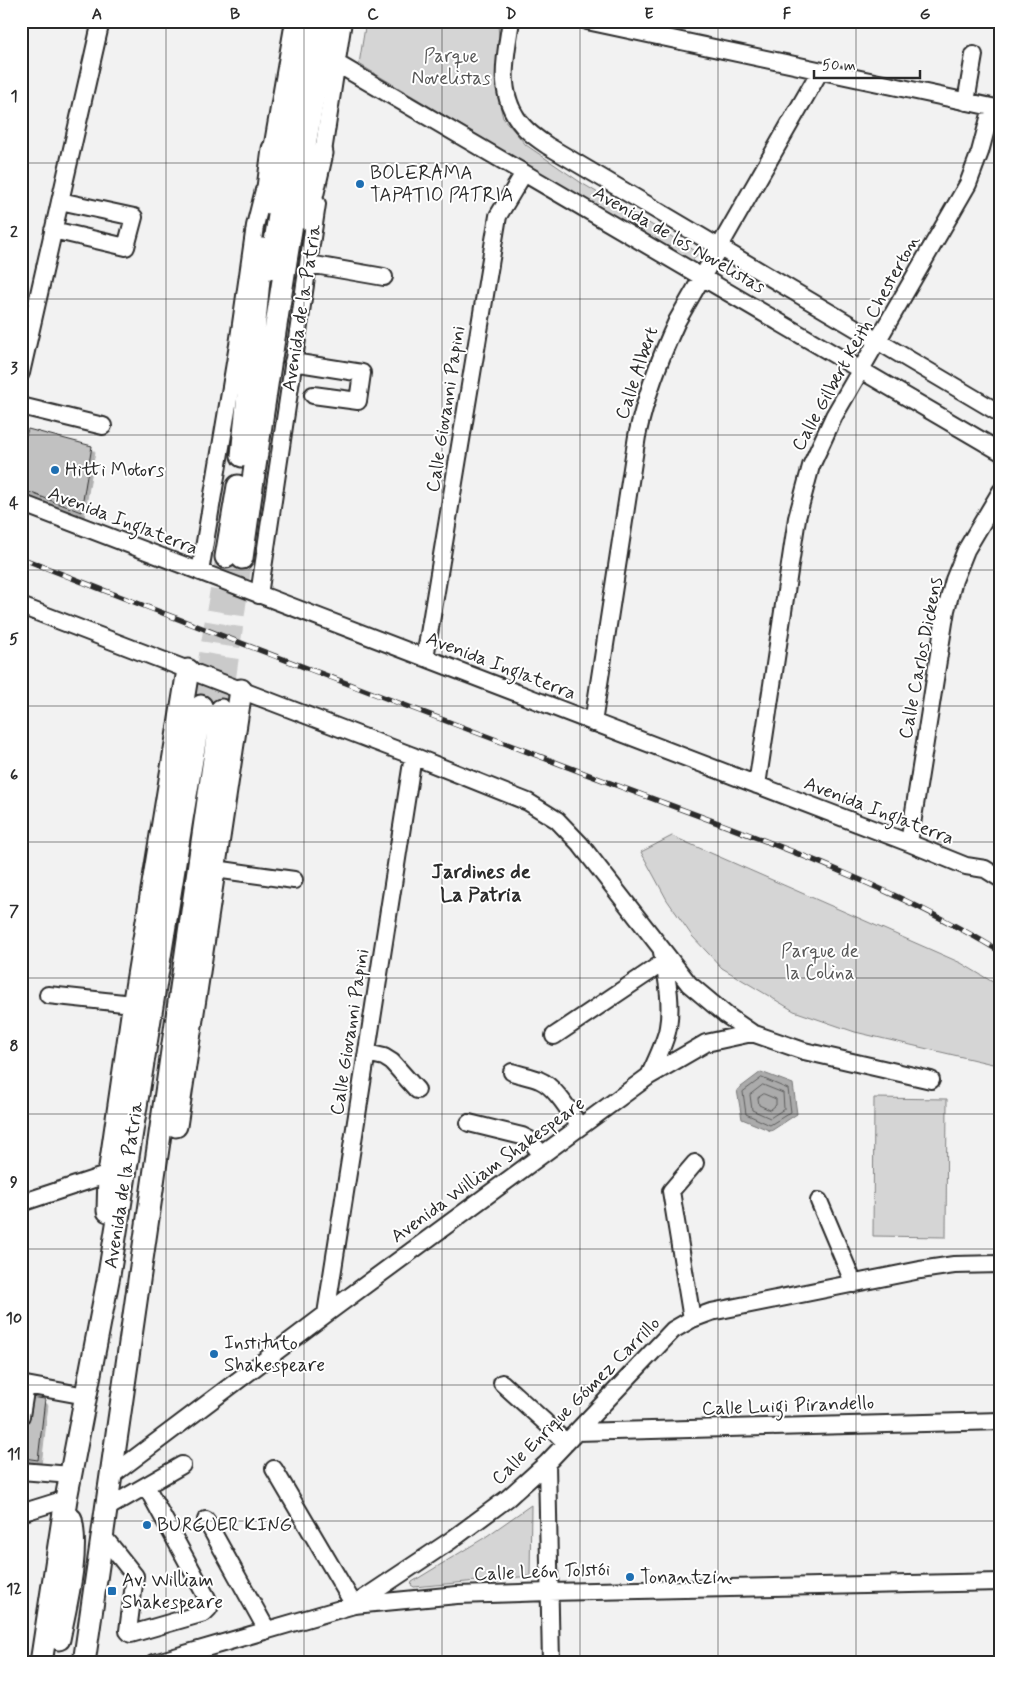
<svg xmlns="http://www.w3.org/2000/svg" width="1022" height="1684" font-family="Mynerve,sans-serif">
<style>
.green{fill:#d5d5d5;stroke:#808080}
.water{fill:#ababab;stroke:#787878}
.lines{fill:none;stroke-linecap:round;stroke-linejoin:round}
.shore{stroke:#5e5e5e;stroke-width:1}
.building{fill:#c1c1c1;stroke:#2b2b2b;filter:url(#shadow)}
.major-tunnel{stroke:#cacaca;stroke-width:21;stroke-dasharray:21 11;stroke-linecap:butt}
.minor-casing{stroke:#2b2b2b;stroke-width:20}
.major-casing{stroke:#2b2b2b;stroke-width:25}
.minor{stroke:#fff;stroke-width:16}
.major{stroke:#fff;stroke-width:21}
.rail-casing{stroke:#2b2b2b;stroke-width:5.5}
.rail{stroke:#fff;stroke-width:4;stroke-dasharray:11;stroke-linecap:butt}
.grid{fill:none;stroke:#2b2b2b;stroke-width:1;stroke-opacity:0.55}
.poi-dot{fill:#1f6fb2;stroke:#fff;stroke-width:2}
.labels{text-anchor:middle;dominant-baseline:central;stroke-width:4;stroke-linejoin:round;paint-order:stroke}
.park-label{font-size:19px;fill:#565656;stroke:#fff}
.poi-label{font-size:19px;fill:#2b2b2b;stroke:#fff;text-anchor:start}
.street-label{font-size:19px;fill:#2b2b2b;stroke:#fff}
.neighbourhood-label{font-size:20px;font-weight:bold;fill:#2b2b2b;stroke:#fff}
.neatline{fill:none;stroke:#2b2b2b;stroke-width:2}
.grid-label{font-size:16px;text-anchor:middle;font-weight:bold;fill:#2b2b2b}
</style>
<defs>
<filter id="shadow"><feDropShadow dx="3" dy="5.5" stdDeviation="0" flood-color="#0004"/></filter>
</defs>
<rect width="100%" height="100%" fill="#f2f2f2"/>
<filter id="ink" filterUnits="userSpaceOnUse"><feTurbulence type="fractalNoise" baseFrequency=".02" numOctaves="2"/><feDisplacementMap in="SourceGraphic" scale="10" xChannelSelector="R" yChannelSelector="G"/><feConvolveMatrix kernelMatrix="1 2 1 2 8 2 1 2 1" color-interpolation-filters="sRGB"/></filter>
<g filter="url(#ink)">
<path class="green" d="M366 21H498L499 42 496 88 503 118 526 145 583 184 699 253 690 263 359 64Z
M672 836 961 963 1001 987V1066L855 1032 794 1011 722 968 692 936 667 900 641 852Z
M874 1098 947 1099 946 1237 873 1236Z
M531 1505 530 1576 414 1587 411 1585 412 1582 484 1538Z"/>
<path class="water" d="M761 1072 793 1084 797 1114 771 1131 742 1119 737 1090Z"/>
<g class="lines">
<path class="shore" d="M762 1078 788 1089 791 1112 770 1125 746 1114 743 1092Z
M763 1085 783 1093 784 1109 770 1118 752 1110 750 1095Z
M764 1094 776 1099V1105L770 1110 759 1105 758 1098Z"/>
</g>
<path class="building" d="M28 429 92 446 81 512 21 489V451Z
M30 1397 45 1399 38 1460 24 1458Z"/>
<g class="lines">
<path class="major-tunnel" d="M201 706 226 557
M221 710 242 558"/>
<g class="minor-casing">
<path id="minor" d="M511 21C505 58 496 96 523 126 530 134 539 140 548 146L1001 414
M587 21 1001 109
M336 63 1001 452
M966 102 974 55
M270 161 294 21
M321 165 343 21
M53 230 126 247 134 217 60 201
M309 264 384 277
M293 362 362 373 358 401 313 395
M21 373 101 21
M21 406 103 426
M21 503 909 843 966 866 985 869 1001 879
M200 572 238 345 255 226 264 190
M259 595 317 204
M21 606 413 756 528 802 557 820 580 844 689 984 726 1015 752 1033
M425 658 498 216 524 173
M593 723 637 436C646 395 659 360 677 321L820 71
M757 785 797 518 811 466 834 416 968 184 980 152 992 107
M909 843 946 610 954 580 966 550 1001 491
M215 869 294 880
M48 995 133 1004
M554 1036 664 962
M367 1053 384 1057 392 1062 417 1090
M512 1072C520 1075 530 1076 539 1080 555 1086 570 1112 580 1127
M649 1076C656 1061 663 1047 667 1032 673 1006 667 978 662 952
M469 1123 522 1136 530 1140 542 1155
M819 1201 854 1284
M21 1203 109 1174
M326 1314 413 756
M692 1319 671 1191 695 1163
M502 1383 545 1422 566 1443
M21 1416 26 1385 86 1396
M576 1432 1001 1421
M547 1463 551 1663
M274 1469 354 1605
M21 1471 71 1475
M111 1476 326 1314 649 1076 706 1043 752 1033 804 1051 931 1080
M107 1508 182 1465
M21 1513 66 1499
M206 1520 267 1630
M103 1536 135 1576 128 1631 131 1634 204 1613 209 1608 207 1598 146 1486
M354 1605 450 1541 508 1498 547 1463 673 1330 692 1319 711 1312 920 1270 954 1265 1001 1264
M154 1663 354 1605 457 1595 549 1592 1001 1582"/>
</g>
<g class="major-casing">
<path id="major" d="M266 203 273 149
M307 219 322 153
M271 268 298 91 310 21
M242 456 262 249
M226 557 238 486
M242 558C267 379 294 199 327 21
M176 1126 241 690
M108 1211 109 1174 135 994 188 670
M59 1639C66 1603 79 1555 71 1519
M41 1663 66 1499 109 1275 182 819 201 706
M84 1663 221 710"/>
</g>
<use href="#minor" class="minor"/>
<use href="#major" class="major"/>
<g class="rail-casing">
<path id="rail" d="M21 558C212 633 404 705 597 778 732 829 876 876 1001 952"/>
</g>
<use href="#rail" class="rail"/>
</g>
</g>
<path class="grid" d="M166 21V1663M304 21V1663M442 21V1663M580 21V1663M718 21V1663M856 21V1663M21 163H1001M21 299H1001M21 435H1001M21 570H1001M21 706H1001M21 842H1001M21 978H1001M21 1114H1001M21 1249H1001M21 1385H1001M21 1521H1001"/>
<g class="poi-dot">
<circle cx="360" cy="184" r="5"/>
<circle cx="55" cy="470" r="5"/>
<circle cx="214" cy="1354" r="5"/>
<circle cx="147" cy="1525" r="5"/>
<circle cx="630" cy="1577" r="5"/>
<rect x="107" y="1586" width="10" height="10" rx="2.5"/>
</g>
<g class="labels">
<g class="park-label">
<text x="451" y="56">Parque<tspan x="451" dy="22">Novelistas</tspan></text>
<text x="820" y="951">Parque de<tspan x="820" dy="22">la Colina</tspan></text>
</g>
<g class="poi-label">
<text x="370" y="173">BOLERAMA<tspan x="370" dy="22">TAPATIO PATRIA</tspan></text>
<text x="65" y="470">Hitti Motors</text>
<text x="224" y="1343">Instituto<tspan x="224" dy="22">Shakespeare</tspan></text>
<text x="157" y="1525">BURGUER KING</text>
<text x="640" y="1577">Tonantzin</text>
<text x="122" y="1580">Av. William<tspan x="122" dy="22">Shakespeare</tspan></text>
</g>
<g class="street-label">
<text transform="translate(679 240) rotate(30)">Avenida de los Novelistas</text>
<text transform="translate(302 308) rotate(-81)">Avenida de la Patria</text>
<text transform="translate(856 343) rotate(-61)">Calle Gilbert Keith Chesterton</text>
<text transform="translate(637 373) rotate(-71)">Calle Albert</text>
<text transform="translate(446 409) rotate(-81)">Calle Giovanni Papini</text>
<text transform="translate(123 521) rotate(21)">Avenida Inglaterra</text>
<text transform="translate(921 658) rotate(-79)">Calle Carlos Dickens</text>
<text transform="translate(501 666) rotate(21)">Avenida Inglaterra</text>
<text transform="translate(879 811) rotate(21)">Avenida Inglaterra</text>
<text transform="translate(350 1032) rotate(-81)">Calle Giovanni Papini</text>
<text transform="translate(488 1170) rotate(-36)">Avenida William Shakespeare</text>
<text transform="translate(124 1185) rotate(-81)">Avenida de la Patria</text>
<text transform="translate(576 1401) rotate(-45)">Calle Enrique Gómez Carrillo</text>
<text transform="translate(788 1406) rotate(-2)">Calle Luigi Pirandello</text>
<text transform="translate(542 1572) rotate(-2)">Calle León Tolstói</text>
</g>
<g class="neighbourhood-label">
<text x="481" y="872">Jardines de<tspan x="481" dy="23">La Patria</tspan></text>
</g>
</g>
<rect width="1022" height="1684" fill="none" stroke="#fff" stroke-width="55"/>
<path d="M814 70v8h106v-8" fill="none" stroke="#2b2b2b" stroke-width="2.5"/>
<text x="822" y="70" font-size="15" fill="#2b2b2b" stroke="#ffffff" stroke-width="4" paint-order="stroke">50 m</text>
<rect x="28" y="28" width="966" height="1628" class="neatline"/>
<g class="grid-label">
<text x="97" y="19">A</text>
<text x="235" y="19">B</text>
<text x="373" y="19">C</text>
<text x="511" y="19">D</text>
<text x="649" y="19">E</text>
<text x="787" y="19">F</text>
<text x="925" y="19">G</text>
<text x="14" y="101">1</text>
<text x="14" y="237">2</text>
<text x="14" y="373">3</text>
<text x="14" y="508">4</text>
<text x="14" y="644">5</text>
<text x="14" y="780">6</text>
<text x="14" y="916">7</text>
<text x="14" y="1051">8</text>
<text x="14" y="1187">9</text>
<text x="14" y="1323">10</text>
<text x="14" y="1459">11</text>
<text x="14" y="1594">12</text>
</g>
</svg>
